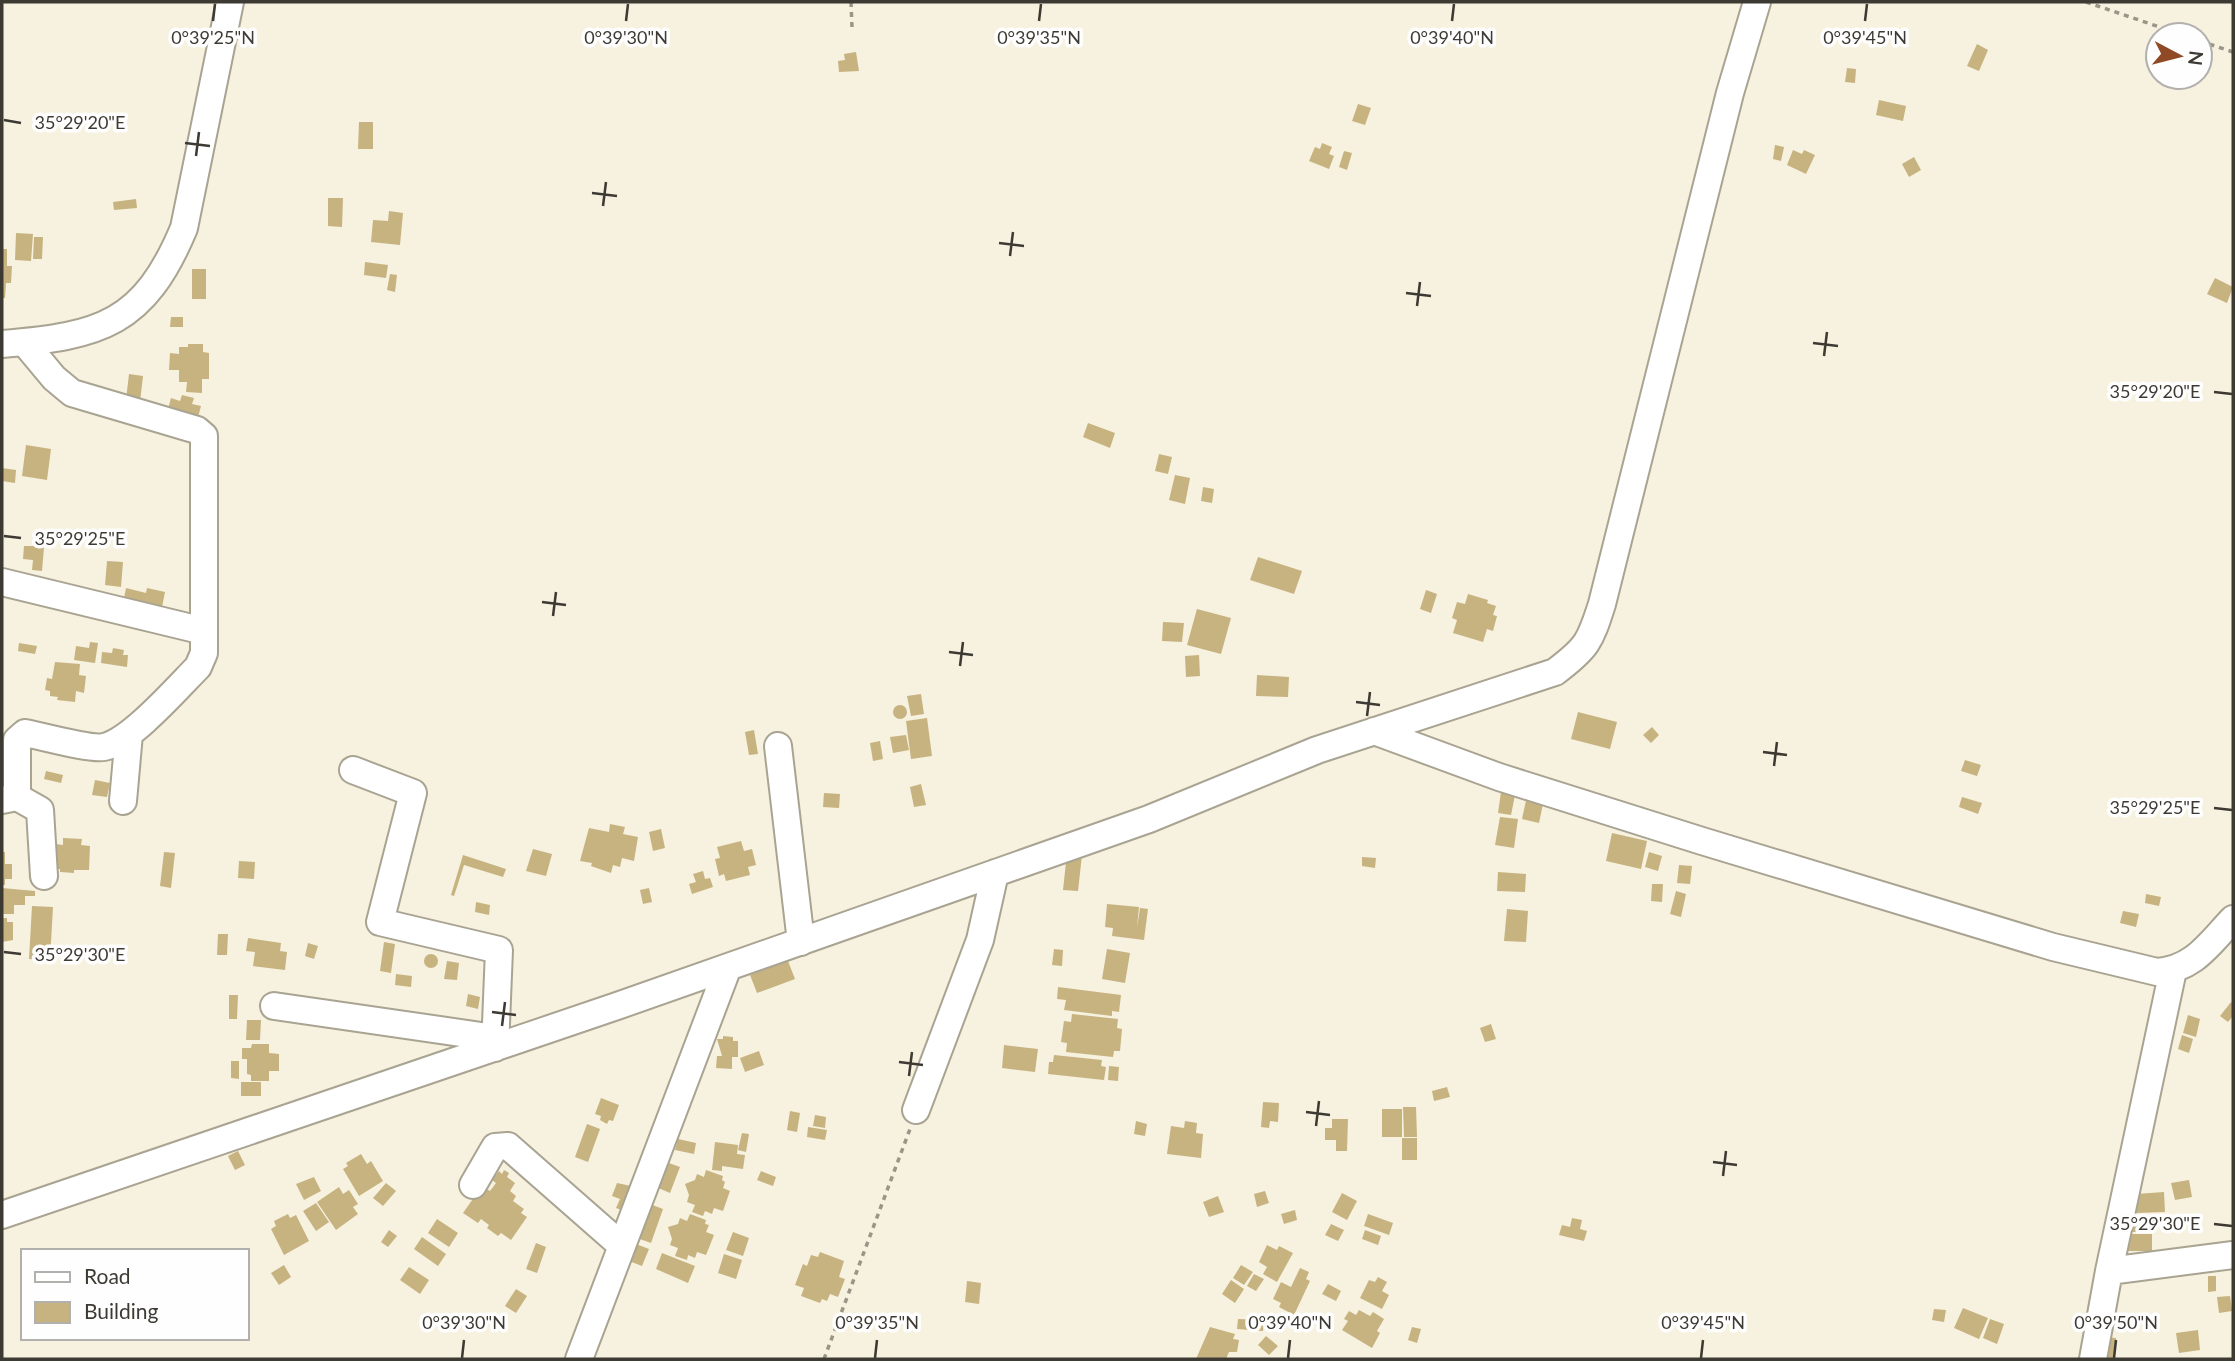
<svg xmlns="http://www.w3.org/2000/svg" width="2235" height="1361" font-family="Lato,sans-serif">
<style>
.building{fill:#c7b380}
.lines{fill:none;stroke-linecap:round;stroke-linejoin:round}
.minor-casing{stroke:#a9a392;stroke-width:30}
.path{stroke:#999588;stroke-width:3.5;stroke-dasharray:5 5;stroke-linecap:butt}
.minor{stroke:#fff;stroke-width:26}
.ticks{fill:none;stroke:#3d3a33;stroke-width:2.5}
.ticks-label{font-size:18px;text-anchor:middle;fill:#3d3a33;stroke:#fefefe;stroke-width:7;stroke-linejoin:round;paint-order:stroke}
</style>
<rect width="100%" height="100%" fill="#f7f1df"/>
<path class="building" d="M1977 44 1988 50 1979 71 1967 66Z
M856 52 859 71 839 72 838 61 845 60 844 54Z
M1847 68 1856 69 1855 83 1845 82Z
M1879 100 1906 106 1903 121 1876 115Z
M1358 104 1371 108 1365 125 1352 121Z
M359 122H373V149H358Z
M1322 143 1332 147 1329 154 1334 156 1329 169 1309 161 1315 147 1320 149Z
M1775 145 1784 147 1781 161 1773 159Z
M1793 150 1802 154 1804 150 1815 155 1806 174 1787 165Z
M1344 151 1352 153 1347 170 1339 167Z
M1914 157 1921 170 1909 177 1902 164Z
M328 198H343L342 227 328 226Z
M136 199 137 208 114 210 113 202Z
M389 211 403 213 400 245 371 242 373 220 388 221Z
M16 233 33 234 31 261 15 260Z
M34 237H43L42 259H33Z
M2 249H7V266H12L11 283H6L5 298H2Z
M365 262 388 265 386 278 364 275Z
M192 269H206V299H192Z
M390 274 397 275 395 292 387 290Z
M2215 278 2233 287 2227 303 2207 294Z
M171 317H183V327H170Z
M188 344H203V352L209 353V379H202V393L186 392 187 382H179V370H169L170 353 179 354V347H188Z
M129 374 143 376 140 402 126 400Z
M182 395 194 398 192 404 201 406 197 421 167 413 171 398 180 401Z
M1088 423 1115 433 1110 448 1083 437Z
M26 445 51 449 47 480 22 476Z
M1159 454 1172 457 1168 474 1155 471Z
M2 468 16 470 15 483 2 481Z
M1175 475 1190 478 1185 504 1169 500Z
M1203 487 1214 489 1212 503 1201 501Z
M36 535 45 536 42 571 32 570 33 560 23 559 24 546H34Z
M1258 557 1302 571 1294 594 1250 580Z
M107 561 123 562 121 587 105 585Z
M126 588 146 593 147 588 165 592 161 612 123 603Z
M1426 590 1437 594 1431 613 1420 609Z
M1468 594 1488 600 1487 603 1496 606 1493 615 1497 616 1493 631 1487 629 1483 642 1453 633 1457 620 1452 618 1457 602 1465 604Z
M1197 609 1231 618 1221 654 1187 645Z
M1163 622 1184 623 1182 642 1162 641Z
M90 642 98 643 95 663 74 660 76 646 89 648Z
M19 643 37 646 35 654 18 651Z
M113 648 124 650 123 655H128L127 667 101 663 102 652 112 653Z
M1199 655 1200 676 1186 677 1185 656Z
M55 662 80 664 79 675 86 676 84 693 76 691 75 702 57 700 58 697 50 696V691L45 690 47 678 52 679Z
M1257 675 1289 677 1288 697 1256 696Z
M921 694 924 714 911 716 907 696Z
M893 712a7 7 0 1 1 14 0a7 7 0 1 1-14 0Z
M1578 712 1617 722 1610 749 1571 739Z
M927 718 932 756 911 759 906 721Z
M1652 727 1659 735 1651 743 1643 735Z
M754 730 758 754 749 755 745 732Z
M906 735 909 750 893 753 890 737Z
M880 741 883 759 873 761 870 743Z
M1965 760 1981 765 1977 776 1961 771Z
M46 771 63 775 61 783 44 779Z
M95 780 110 783 107 797 92 795Z
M921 784 926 805 914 807 910 787Z
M1501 792 1515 795 1511 815 1498 813Z
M824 793 840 794 839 808 823 807Z
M1527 796 1544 799 1539 823 1522 819Z
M1962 797 1982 803 1978 814 1959 807Z
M1500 817 1518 819 1514 848 1495 845Z
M610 824 625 827 623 834 638 837 634 861 622 858 620 867 613 865 611 873 591 866 592 863 580 861 589 828 609 832Z
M661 829 665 848 653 851 649 832Z
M1612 833 1647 841 1641 869 1606 861Z
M63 838 82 839 81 845 90 846 89 870H74V873L60 872V869H55L56 844 63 845Z
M741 841 744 851 752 849 756 865 748 867 750 875 726 881 724 874 719 876 715 859 720 858 717 847Z
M533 849 552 854 546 876 526 871Z
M2 852H5V864H12V879H5V885H2Z
M164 852 175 853 171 888 160 886Z
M1649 852 1662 856 1658 871 1645 867Z
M1067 853 1082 855 1078 891 1063 890Z
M463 855 506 869 503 877 464 865 454 896 451 895Z
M1362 857 1376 858 1375 868 1362 866Z
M239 861 255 862 254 879 238 878Z
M1679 865 1692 866 1690 884 1677 883Z
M703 871 705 879 710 878 713 887 692 894 689 884 696 882 693 874Z
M1498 872 1526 874 1525 892 1497 891Z
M1652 884H1663L1662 902 1651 901Z
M2 888 35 891V896H25V905H14V914H2Z
M649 888 652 902 643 904 640 890Z
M1676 891 1686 894 1681 917 1670 914Z
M2146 894 2161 897 2159 906 2145 903Z
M476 902 490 905 489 915 475 912Z
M1107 904 1139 907 1137 928 1140 908 1148 909 1144 940 1112 936 1113 928 1105 927Z
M32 906 53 907 50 960 29 959Z
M1507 909 1528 911 1526 942 1504 941Z
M2123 911 2139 914 2136 927 2120 923Z
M2 918H7V922H13V940L2 942Z
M218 934H228L227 955H217Z
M248 938 281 943 280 951 287 952 285 970 253 966 255 952 246 951Z
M384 942 395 944 391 973 380 971Z
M308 943 318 946 314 959 305 956Z
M1054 949 1063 950 1062 966 1052 965Z
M1107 949 1130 953 1125 983 1102 979Z
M424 961a7 7 0 1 1 14 0a7 7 0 1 1-14 0Z
M447 961 459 963 457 980 444 979Z
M788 961 795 979 757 993 750 975Z
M396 974 412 976 411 987 395 985Z
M1058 987 1121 995 1119 1012 1112 1011V1016L1064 1010 1066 1000 1057 999Z
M468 994 480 997 478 1009 466 1006Z
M229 995H238L237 1019H229Z
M2231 1002 2233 1004V1016L2228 1022 2220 1016Z
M1072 1014 1118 1019 1117 1028 1122 1029 1120 1051H1114L1113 1057 1066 1052 1067 1043 1061 1042 1064 1021 1071 1022Z
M2188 1015 2200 1019 2196 1037 2183 1033Z
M247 1020H261L260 1040H246Z
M1491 1024 1496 1039 1485 1042 1480 1028Z
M2182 1035 2193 1039 2189 1053 2178 1049Z
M723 1036 733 1037V1041H738V1057H732V1069L716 1068 717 1056H722L717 1039H723Z
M252 1044H269V1053L279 1054V1071H269V1081H251V1075L247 1074V1059H242V1048H251Z
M1004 1045 1038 1049 1035 1072 1002 1068Z
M759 1051 764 1065 745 1072 740 1058Z
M1054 1055 1102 1060 1101 1066 1106 1067 1104 1080 1048 1074 1049 1062H1053Z
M231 1061H239V1079L231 1078Z
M1109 1066 1119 1067 1118 1081 1108 1080Z
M241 1082H261V1096H241Z
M1447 1087 1450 1097 1434 1101 1432 1091Z
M601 1098 619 1105 613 1121 609 1120 607 1124 600 1120 601 1116 595 1114Z
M1263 1102 1279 1103 1278 1122 1270 1121 1269 1128 1261 1127Z
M1403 1107H1416L1417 1137H1404Z
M1382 1109H1402V1137H1382Z
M790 1111 800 1113 797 1132 787 1130Z
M815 1115 826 1117 825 1128 813 1126Z
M1332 1119H1348L1347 1151H1336V1140H1325V1128H1332Z
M1136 1121 1147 1124 1145 1136 1134 1134Z
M1185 1121 1197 1123 1196 1133 1203 1134 1201 1158 1167 1154 1171 1126 1184 1128Z
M587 1124 600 1129 588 1162 575 1157Z
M808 1127 827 1130 825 1140 807 1137Z
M742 1133 749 1134 746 1152 738 1150Z
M1402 1138H1417V1160H1402Z
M678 1139 696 1143 694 1154 675 1150Z
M715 1142 738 1145 737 1154 745 1155 743 1169 722 1166V1171L712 1170Z
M238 1151 245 1165 235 1170 228 1156Z
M361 1154 367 1164 371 1161 383 1181 359 1196 343 1169 348 1166 346 1163Z
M666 1162 680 1167 670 1193 656 1187Z
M504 1170 509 1173 507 1177 515 1183 510 1191 516 1196 513 1201 524 1209 521 1213 527 1217 511 1240 501 1233 498 1236 487 1228 489 1225 481 1219 478 1223 463 1213 482 1186 490 1191 496 1183 492 1180 499 1171 502 1174Z
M706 1170 723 1176 722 1180 725 1182 723 1188 730 1191 723 1211 714 1208 712 1214 705 1211 703 1216 692 1212 695 1205 687 1202 689 1195 685 1184 695 1180 697 1174 704 1177Z
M761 1171 776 1177 773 1186 757 1180Z
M314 1177 321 1191 304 1200 296 1184Z
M2189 1180 2192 1197 2175 1200 2171 1183Z
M386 1183 396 1191 383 1206 373 1198Z
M617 1183 636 1187 626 1212 616 1208 620 1199 612 1196Z
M339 1187 343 1194 349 1190 358 1204 353 1207 358 1214 336 1230 317 1202Z
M1265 1191 1269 1203 1257 1207 1254 1194Z
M2164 1192 2165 1212 2137 1213 2136 1194Z
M1342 1193 1357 1201 1347 1220 1332 1212Z
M1218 1196 1224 1212 1209 1217 1203 1202Z
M316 1203 329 1222 316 1231 303 1211Z
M650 1204 663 1209 651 1243 637 1238Z
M1295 1210 1297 1220 1284 1224 1281 1214Z
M288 1214 290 1218 296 1215 309 1241 284 1255 271 1229 276 1226 274 1221Z
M690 1214 706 1220 705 1224 709 1225 706 1232 714 1235 706 1255 697 1252 695 1258 688 1255 687 1260 675 1256 678 1248 670 1245 672 1239 668 1227 678 1224 680 1218 687 1221Z
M1368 1214 1393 1223 1389 1235 1364 1226Z
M2131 1216H2155L2154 1232H2131Z
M1572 1218 1582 1220 1580 1229 1587 1231 1584 1241 1559 1235 1562 1225 1570 1227Z
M437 1219 458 1233 449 1247 428 1233Z
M1331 1224 1344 1230 1338 1241 1325 1235Z
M389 1230 397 1236 388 1247 381 1242Z
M1365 1230 1381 1236 1378 1245 1362 1239Z
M733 1232 749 1238 743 1256 726 1250Z
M2127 1234H2152V1251H2127Z
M422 1237 446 1254 438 1266 414 1249Z
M536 1243 546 1247 537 1273 526 1269Z
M636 1244 649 1249 642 1266 629 1261Z
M1267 1245 1277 1250 1279 1246 1293 1253 1277 1282 1263 1274 1267 1267 1259 1262Z
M820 1252 844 1261 839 1277 845 1279 838 1297 830 1294 827 1301 822 1299 820 1303 801 1296 804 1288 795 1285 803 1264 807 1266 811 1255 818 1257Z
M662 1253 695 1266 688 1283 656 1269Z
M724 1254 742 1260 736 1279 718 1273Z
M284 1265 291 1277 279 1285 271 1273Z
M1241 1265 1253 1272 1244 1285 1233 1278Z
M409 1267 429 1280 420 1294 400 1280Z
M1300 1268 1309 1272 1306 1279 1310 1281 1294 1315 1279 1307 1281 1303 1273 1299 1281 1282 1291 1287Z
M1254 1274 1264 1279 1256 1291 1247 1286Z
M2208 1276H2216V1291L2208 1292Z
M1378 1277 1387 1282 1382 1291 1389 1295 1382 1309 1360 1298 1369 1280 1375 1282Z
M1231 1280 1244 1289 1235 1303 1222 1294Z
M967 1281 981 1283 979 1304 965 1302Z
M1328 1284 1341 1291 1336 1301 1322 1294Z
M516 1289 527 1296 516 1313 505 1306Z
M2230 1296 2232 1311 2219 1313 2217 1297Z
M1963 1308 1988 1318 1979 1339 1954 1328Z
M1934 1309 1946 1310 1944 1322 1932 1320Z
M1359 1310 1370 1316 1373 1312 1384 1319 1377 1331 1380 1333 1372 1348 1342 1330 1348 1321 1344 1319 1349 1311 1356 1315Z
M1238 1319 1264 1320 1263 1331 1237 1329Z
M1990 1319 2004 1324 1997 1344 1983 1338Z
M1210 1327 1235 1334 1233 1339 1239 1340 1237 1352H1229L1226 1359H1196Z
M1412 1327 1421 1329 1417 1343 1408 1340Z
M2198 1330 2200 1350 2179 1353 2176 1333Z
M1266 1336 1278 1346 1269 1355 1258 1345Z
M2104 1337 2116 1338 2114 1359 2102 1358Z"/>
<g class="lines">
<g class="minor-casing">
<path id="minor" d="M2 344C101 336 144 324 184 228L230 2
M2 582 204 631
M1374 731 1499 777 1702 841 2053 947 2157 972C2194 969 2209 944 2233 919
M778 746 801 942
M353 770 413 793 380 922 499 950 495 1048
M17 797V740L25 733C41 736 91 750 104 747 131 741 177 688 198 667L204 653V436L197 430 72 393 54 378 24 342
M2 800 17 797 40 810 44 876
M123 801 129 734
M274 1006 495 1038
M916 1110 980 940 995 873
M473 1185 495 1147 508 1146 622 1246
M2 1215 617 1006 1149 819 1317 750 1555 672C1587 648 1590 642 1602 604L1730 93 1757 2
M2109 1271 2233 1255
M579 1359 728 967
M2093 1359 2109 1271 2173 970"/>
</g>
<path class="path" d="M851 2 852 27
M2086 2 2183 35
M2200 41 2233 52
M824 1359 910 1129"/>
<use href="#minor" class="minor"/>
</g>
<path class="ticks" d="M213 21 215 4M626 21 628 4M1039 21 1041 4M1452 21 1454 4M1865 21 1867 4M4 120 21 123M185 143 210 146M196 156 199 132M592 193 617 196M603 206 606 182M999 243 1024 246M1010 256 1013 232M1406 293 1431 296M1417 306 1420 282M1813 343 1838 346M1824 356 1827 332M2214 392 2232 394M4 536 21 538M542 602 566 605M553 616 556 592M949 652 973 655M960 666 963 642M1356 702 1380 705M1367 716 1370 692M1763 752 1787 755M1774 766 1777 742M2214 808 2232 810M4 952 21 954M492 1012 516 1015M502 1026 505 1002M899 1062 923 1065M909 1076 912 1052M1306 1112 1330 1115M1316 1126 1319 1101M1713 1162 1737 1165M1723 1176 1726 1151M2214 1224 2232 1226M462 1358 464 1340M875 1358 877 1340M1288 1358 1290 1340M1701 1358 1703 1340M2114 1358 2116 1340"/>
<g class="ticks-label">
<text x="213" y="44">0°39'25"N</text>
<text x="626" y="44">0°39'30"N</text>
<text x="1039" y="44">0°39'35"N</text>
<text x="1452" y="44">0°39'40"N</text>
<text x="1865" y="44">0°39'45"N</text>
<text x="80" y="129">35°29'20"E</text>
<text x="2155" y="398">35°29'20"E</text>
<text x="80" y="545">35°29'25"E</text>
<text x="2155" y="814">35°29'25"E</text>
<text x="80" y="961">35°29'30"E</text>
<text x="2155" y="1230">35°29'30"E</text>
<text x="464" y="1329">0°39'30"N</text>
<text x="877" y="1329">0°39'35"N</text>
<text x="1290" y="1329">0°39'40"N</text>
<text x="1703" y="1329">0°39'45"N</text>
<text x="2116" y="1329">0°39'50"N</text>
</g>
<rect width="2235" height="1361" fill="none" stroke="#3d3a33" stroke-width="7"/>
<rect x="21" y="1249" width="228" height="91" fill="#fefefe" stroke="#b1b0ad" stroke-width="2"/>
<rect x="35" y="1272" width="35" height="10" fill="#ffffff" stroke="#b1b0ad" stroke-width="2"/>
<text x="84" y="1284" font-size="21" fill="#3d3a33">Road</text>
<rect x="35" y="1302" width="35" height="21" fill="#c7b380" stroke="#b1b0ad" stroke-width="2"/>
<text x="84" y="1319" font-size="21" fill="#3d3a33">Building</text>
<g transform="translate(2179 56) rotate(97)"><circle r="33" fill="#fefefe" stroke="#b1b0ad" stroke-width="2"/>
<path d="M0-5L12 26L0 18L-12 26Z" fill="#904925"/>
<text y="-10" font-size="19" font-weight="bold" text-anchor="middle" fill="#3d3a33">N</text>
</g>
</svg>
